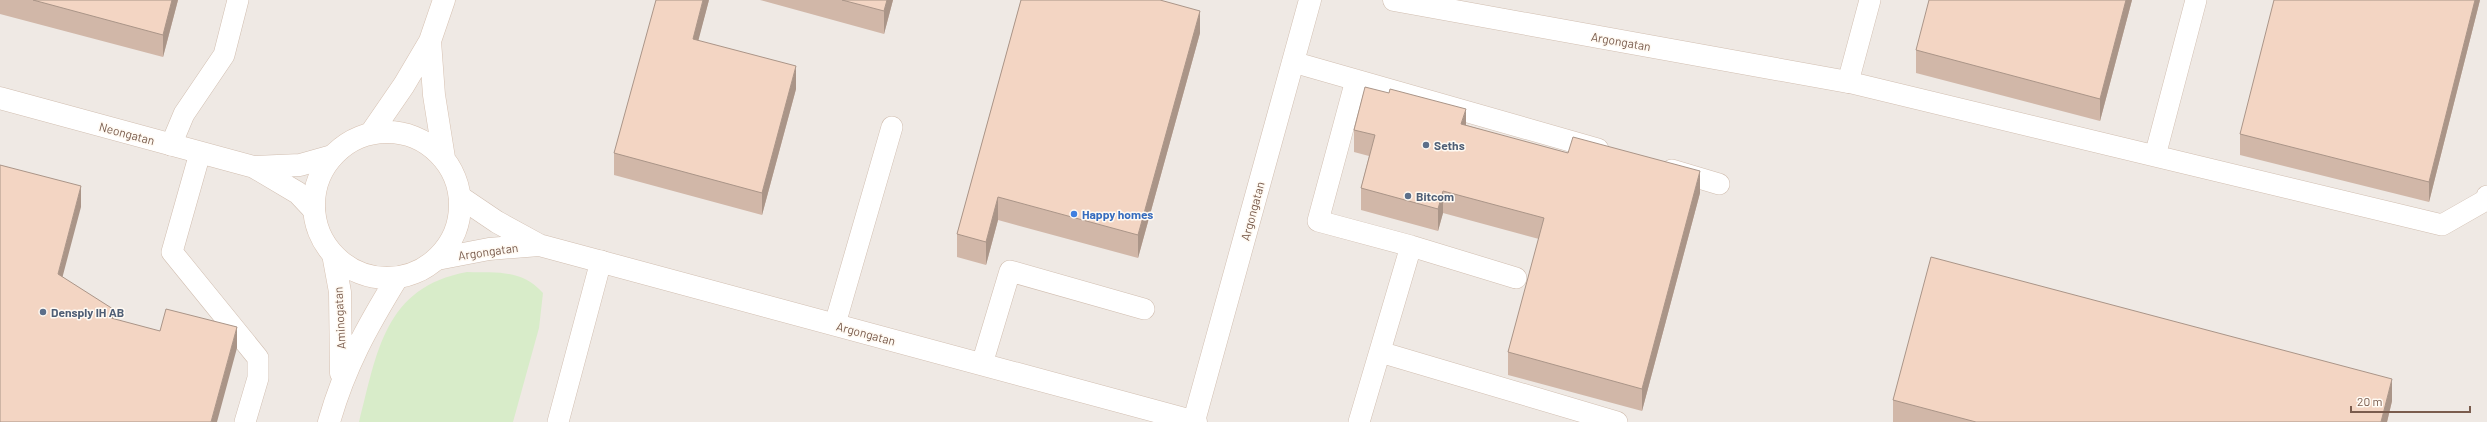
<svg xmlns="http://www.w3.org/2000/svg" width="2487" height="422" font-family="Barlow,sans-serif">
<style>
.industrial{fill:#efe9e4}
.green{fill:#d8ecc9}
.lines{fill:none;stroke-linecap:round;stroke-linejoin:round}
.lane-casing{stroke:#d1beb0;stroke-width:22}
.street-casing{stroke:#d1beb0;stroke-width:23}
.secondary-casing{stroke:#d6c0b0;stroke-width:23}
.lane{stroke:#fff;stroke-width:21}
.street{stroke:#fff;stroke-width:22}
.secondary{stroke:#fff;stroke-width:22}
.wall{fill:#d1b7a8}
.shaded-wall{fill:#aa9588}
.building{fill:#f3d5c3;stroke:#aa9588}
.service-dot{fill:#5c6f8a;stroke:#fffaf3;stroke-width:1.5}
.shop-dot{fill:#3f7fe0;stroke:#fffaf3;stroke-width:1.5}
.labels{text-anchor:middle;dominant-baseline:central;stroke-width:3;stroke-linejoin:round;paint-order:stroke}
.street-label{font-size:12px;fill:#7a5c4d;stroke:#fffaf3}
.service-label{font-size:12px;font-weight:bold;fill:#4e5e75;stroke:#fffaf3;text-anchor:start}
.shop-label{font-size:12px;font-weight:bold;fill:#366cbe;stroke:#fffaf3;text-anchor:start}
</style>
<rect width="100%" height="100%" fill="#fdf6ec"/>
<path class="industrial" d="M0 0H2487V422H0Z"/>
<path class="green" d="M467 272C498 273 521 269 543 293L539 328 513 422H359C377 353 384 287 467 272Z"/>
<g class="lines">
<g class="lane-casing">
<path id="lane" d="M1870 0 1848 82 2155 156 2196 0
M1293 62 1598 149
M1356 80 1318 221 1411 246
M171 145 184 114 224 55 238 0
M200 153 172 252 258 358V378L245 422
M2155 156 2442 225 2486 200 2487 196
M1672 170 1719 184
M835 324 892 127
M1380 352 1617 422
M982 364 1010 271 1144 309
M558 422 601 261
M1359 422 1411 246 1516 278"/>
</g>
<g class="street-casing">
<path id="street" d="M1394 0 1848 82
M0 98 254 167 298 193 314 210
M255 167 300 165 332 156
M460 197 497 222 539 245 1196 422
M437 259 489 249 539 245
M1194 421 1310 0"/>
</g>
<g class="secondary-casing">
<path id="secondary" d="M430 41 434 95 444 158
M314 205a73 73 0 1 1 146 0a73 73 0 1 1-146 0Z
M371 133 404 85 430 41 444 0
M333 254 340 292 341 373
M329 422C345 366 367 327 397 278"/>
</g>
<use href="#lane" class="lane"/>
<use href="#street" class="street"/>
<use href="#secondary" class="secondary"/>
</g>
<path class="wall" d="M0 0H178L163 57 0 14Z
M709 0 698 40 796 89 762 215 614 175V153Z
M760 0H893L884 34Z
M1021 0 1200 33 1138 258 998 220 986 265 957 257V234Z
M2132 0 2100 121 1916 73V50Z
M2480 0 2429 202 2240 155V134Z
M1389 93 1466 125 1700 193 1642 411 1508 375V352L1539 239 1443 213 1438 231 1361 210V188L1369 156 1354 152V130Z
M1893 400 2392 401 2387 422H1893Z"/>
<path class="shaded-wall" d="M172 0H178L163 57V35Z
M703 0H709L693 61V39Z
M887 0H893L884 34V11Z
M2126 0H2132L2100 121V99Z
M2475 0H2480L2429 202V182Z
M1200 11V33L1138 258V235Z
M796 66V89L762 215V193Z
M1466 109V132L1461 124Z
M1700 171V193L1642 411V389Z
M81 186V207L58 294V274Z
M1443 191V213L1438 231V209Z
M998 197V220L986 265V242Z
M113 309V329L111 318Z
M237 327V348L217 422H211Z
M2392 379V401L2387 422H2381Z"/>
<path class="building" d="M33 0H172L163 35Z
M656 0H703L693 39 796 66 762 193 614 153Z
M842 0H887L884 11Z
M1021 0H1160L1200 11 1138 235 998 197 986 242 957 234Z
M1929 0H2126L2100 99 1916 50Z
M2274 0H2475L2429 182 2240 134Z
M1365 87 1389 93 1390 89 1466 109 1461 124 1568 153 1573 137 1700 171 1642 389 1508 352 1544 218 1443 191 1438 209 1361 188 1375 135 1354 130Z
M0 165 81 186 58 274 113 309 111 318 160 331 166 309 237 327 211 422H0Z
M1931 257 2392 379 2381 422H1976L1893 400Z"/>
<g class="service-dot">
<circle cx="1426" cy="145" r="4"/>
<circle cx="1408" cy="196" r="4"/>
<circle cx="43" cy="312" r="4"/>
</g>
<circle class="shop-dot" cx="1074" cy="214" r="4"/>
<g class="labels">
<g class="street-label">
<text transform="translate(1621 41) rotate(10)">Argongatan</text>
<text transform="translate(127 133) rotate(15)">Neongatan</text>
<text transform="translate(1252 211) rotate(-75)">Argongatan</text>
<text transform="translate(488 251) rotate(-8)">Argongatan</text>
<text transform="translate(339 318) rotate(-93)">Aminogatan</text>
<text transform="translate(866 333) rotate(15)">Argongatan</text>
</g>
<g class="service-label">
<text x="1434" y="145">Seths</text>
<text x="1416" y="196">Bitcom</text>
<text x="51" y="312">Densply IH AB</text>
</g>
<g class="shop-label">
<text x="1082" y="214">Happy homes</text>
</g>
</g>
<path d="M2351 406v6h119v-6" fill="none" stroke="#7a5c4d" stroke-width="2"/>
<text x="2357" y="406" font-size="12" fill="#7a5c4d" stroke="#fffaf3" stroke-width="3" paint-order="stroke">20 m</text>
</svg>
